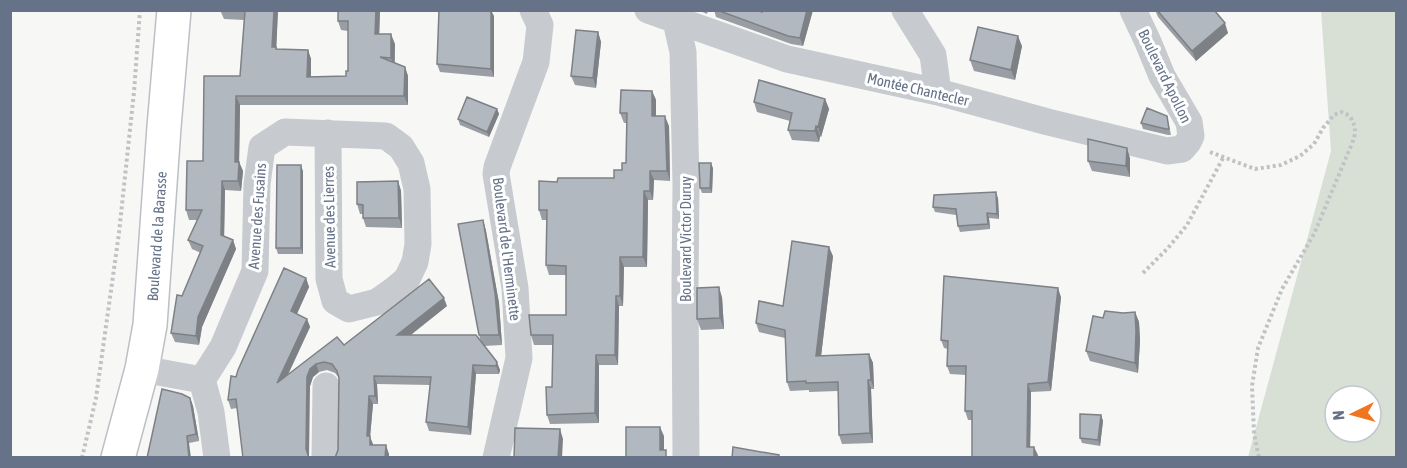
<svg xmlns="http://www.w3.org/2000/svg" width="1407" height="468" font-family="'Asap Condensed',sans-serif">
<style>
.green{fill:#d8e0d6;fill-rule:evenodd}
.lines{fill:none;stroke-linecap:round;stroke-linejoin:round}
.secondary-casing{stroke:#bcbfc5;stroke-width:36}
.path{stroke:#c1c2c5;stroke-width:4;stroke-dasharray:3 3;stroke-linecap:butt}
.minor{stroke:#c7cace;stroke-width:27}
.secondary{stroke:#fff;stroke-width:33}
.wall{fill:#999ea4}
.shaded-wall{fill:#7d8186}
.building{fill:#b2b8bf;stroke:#7d8186;stroke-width:1.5}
.labels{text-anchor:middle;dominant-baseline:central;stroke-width:6;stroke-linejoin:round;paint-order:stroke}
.street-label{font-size:15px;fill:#657288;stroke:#fff}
</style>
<rect width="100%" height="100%" fill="#f7f8f5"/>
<path class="green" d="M1321 11H1396V457H1248L1331 151ZM1335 396H1371V432H1335Z"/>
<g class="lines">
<g class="secondary-casing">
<g id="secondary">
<path id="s1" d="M118 458 142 369 150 325 164 127 174 10"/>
</g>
</g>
<path class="path" d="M1210 152 1255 169 1281 165 1300 156 1314 144 1323 128 1334 115 1342 112 1350 116C1357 129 1356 133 1351 146L1314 234 1282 289 1258 348 1252 386 1254 434 1259 458
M1143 273 1168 248 1187 225 1223 158
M82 458 96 398 119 233 134 92 140 10"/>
<path class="minor" d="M648 10 787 59 938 92 1048 122 1167 151 1182 149 1188 142 1191 136 1189 122 1162 76 1148 42 1133 10
M905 10 933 55 938 92
M676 21 683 52 686 184 685 287 686 458
M142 369 202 380 211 412 217 458
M202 380 223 347 255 271 257 184 262 147 285 132 386 136 401 147 411 163 417 189 418 244 415 262 407 279 394 290 377 302 349 309 335 301 329 279 328 133
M325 458 326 386
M496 458 519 358 515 288 496 174 497 167 536 62 540 25 533 10"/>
<use href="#secondary" class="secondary"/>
</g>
<path class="wall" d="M220 10H278L276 47 277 49 308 50 311 59V77L346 76 348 71V31L341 30 338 21V10H380L379 34 395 44V63L405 67 408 76V105H240L239 162 243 171 241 191 225 190 224 236 233 240 236 249 202 327 199 345 175 342 171 333 182 296 201 253 192 249 188 240 197 220H189L186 210 203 161 240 76 244 20 224 19Z
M698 10H708L707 14Z
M714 10H756L762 12 813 10 803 46 791 44 716 17Z
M1155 10H1214L1228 33 1196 61 1158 17Z
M494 16V77L440 72 437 64Z
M598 32 601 42 596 88 575 85 571 76Z
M1022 46 1015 80 974 71 970 60Z
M652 91 656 100V116L669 126 670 181 654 180 653 200H648L647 267H624L623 306H619L618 365H599V423L550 424 547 415 552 387 553 345H534L531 335 566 315V275H549L546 265 547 220H542L539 210 557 182 614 178 622 170 626 163 627 123H624L620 113Z
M825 99 829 109 821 137 820 136 819 142 792 140 788 130 790 121 757 112 754 102Z
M497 109 499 114 489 137 460 125 458 119Z
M1167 116 1171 135H1168L1143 129 1141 123Z
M1130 158V177L1092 171 1088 161Z
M713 168 712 193H702L700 188Z
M303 171V254H278L276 248Z
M398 181 401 191 402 228 366 227 363 218V214H360L357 204Z
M998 198 999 219 989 218 990 229 960 232 958 226 956 215 935 212 933 207Z
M483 220 486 231 499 303 502 345 484 346 500 370 499 374H476L471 435 429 431 426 422 430 385 377 384 378 404H373L370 437 373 445 389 454V458H335L338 450 339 378 335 373 327 370 319 372 313 377 310 386 237 408 231 409 228 400 236 377 306 278 309 287 297 314 307 319 310 327 288 375 344 345 447 306 411 335 481 342 479 335Z
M833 256 821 356 869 354 873 363 874 389H871L873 443 842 444 839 435 838 391 809 392V390L790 391 787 382 785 338 759 332 756 323 783 306Z
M722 297 724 329 701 330 697 319Z
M1061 297 1051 391 1031 392 1030 447H1034L1037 458H972V420H968L965 411 966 375 950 374 947 366 948 349 944 348 941 340Z
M1135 312 1139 322 1140 341 1138 373 1090 361 1086 351 1103 318 1123 313Z
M190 398 193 406 199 441 189 443 147 458Z
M1101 415 1103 421 1100 446 1082 443 1080 438Z"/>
<path class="shaded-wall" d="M274 10H278L276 56 272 47Z
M376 10H380L379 43 375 34Z
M491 10 494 16V77L491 69Z
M807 10H813L803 46 800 38Z
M1225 23 1228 33 1196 61 1192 51Z
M598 32 601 42 596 88 593 78Z
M391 34 395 44 394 67 391 58Z
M1018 36 1022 46 1015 80 1011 70Z
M308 50 311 59V86L307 77Z
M405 67 408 76V105L404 96Z
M652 91 656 100V125L652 116Z
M236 96 240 105 239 170V162L243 171 241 191 238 181 235 162Z
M825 99 829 109 821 137 818 127Z
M497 109 499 114 489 137 487 132Z
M665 116 669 126 670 181 667 171Z
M816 126 820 136 819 142 815 131Z
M1127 148 1130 158V177L1126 166Z
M711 163 713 168 712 193 710 188Z
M301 165 303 171V254L301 248Z
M650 171 654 180 653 200 650 191Z
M222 181 225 190 224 244 221 235Z
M398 181 401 191 402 228 399 218Z
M644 191 648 200 647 267 643 257Z
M996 192 998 198 999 219 997 214Z
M987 213 989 218 990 229 988 224Z
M483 220 486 231 499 303 502 345 499 335Z
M233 240 236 249 202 327 199 345 196 336 198 317Z
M829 247 833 256 820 365 816 356Z
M620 257 624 267 623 306 620 296Z
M306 278 309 287 294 320 291 311Z
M719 287 722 297 724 329 720 318Z
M1058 288 1061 297 1051 391 1048 382Z
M616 296 619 306 618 365 615 355Z
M444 298 447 306 400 343 397 335Z
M1135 312 1139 322 1140 341 1138 373 1135 363Z
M307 319 310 327 280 391 277 383Z
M869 354 873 363 874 389 871 380Z
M596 355 599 365V423L595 413Z
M497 362 500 370 499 374 496 366Z
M316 364 319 372 313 377 310 386 309 458H308L306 449 307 377 310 369Z
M473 365 476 374 471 435 468 427Z
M374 376 377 384 378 404 375 396Z
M868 380 871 389 873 443 870 433Z
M1028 384 1031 392 1030 455 1027 447Z
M369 396 373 404 370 437 373 444V453L367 436Z
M190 398 193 406 199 441 196 434Z
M1101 415 1103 421 1100 446 1098 440Z
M660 427 664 436V458L660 450Z
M560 429 563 439 562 458H558Z
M187 436 189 443 191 458H189Z
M386 445 389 454V458H385Z
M1034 447 1038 455 1037 458H1034Z"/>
<path class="building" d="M239 10H274L272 47H276V49L308 50 307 77 346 76V71H348V21H338V10H376L375 34H391V58L380 57 405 67 404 96H236L235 162H239L238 181H222L221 235 233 240 198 317 196 336 171 333 177 295 182 296 203 246 188 240 202 210H186L187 161H203L204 76H240L245 11Z
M439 10H491V69L437 64Z
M717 10H756L762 12V10H807L800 38 788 36Z
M1157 10H1214L1225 23 1192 51Z
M978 27 1018 36 1011 70 970 60Z
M576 30 598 32 593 78 571 76Z
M759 80 825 99 818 127 816 126 815 131 788 130 792 113 754 102Z
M621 90 652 91V116H665L667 171H650V191H644L643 257H620V296H616L615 355H596L595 413 547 415 546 387H552L553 335H531L529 315H566V266L546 265 547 210H539V181L557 182 558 178H614V170H622V163H626L627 113H620Z
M467 97 497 109 487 132 458 119Z
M1147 108 1167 116 1169 129H1166L1141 123Z
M1088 139 1127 148 1126 166 1088 161Z
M699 163H711L710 188H700Z
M277 165H301V248H276Z
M398 181 399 218H363V205L357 204V182Z
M996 192 997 214 987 213 988 224 958 226 956 209 933 207 934 195Z
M483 220 495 293 499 335H479L458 224Z
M792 241 829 247 816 356 869 354 871 380H868L870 433 839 435 838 382 806 383V381L787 382 785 330 756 323 759 301 783 306Z
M284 268 306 278 291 311 307 319 277 383 337 337 344 345 429 279 444 298 397 335H476L497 362 496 366 473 365 468 427 426 422 431 377 374 376 375 396H369L367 436H370V445H386L385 458H335L338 450 339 378 337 371 332 364 324 362 316 364 310 369 307 377 306 449 309 458H243L236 399 228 400 231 376 236 377 238 370Z
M944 276 1058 288 1048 382 1028 384 1027 447H1034V458H972V411H965L966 366H947L948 341 941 340Z
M719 287 720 318 697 319V288Z
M1105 311 1123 313 1135 312 1136 331 1135 363 1086 351 1093 316 1103 318Z
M162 389 182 394 190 398 196 434 187 436 189 458H147Z
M1080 414 1101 415 1098 440 1080 438Z
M626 427H660V450H666V458H626Z
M515 428 560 429 558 458H514Z
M733 447 779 455V458H732Z"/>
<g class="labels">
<g class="street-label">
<text transform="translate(1165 76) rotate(64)">Boulevard Apollon</text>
<text transform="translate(918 89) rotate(13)">Montée Chantecler</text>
<text transform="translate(257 216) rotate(-86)">Avenue des Fusains</text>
<text transform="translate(329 217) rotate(-91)">Avenue des Lierres</text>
<text stroke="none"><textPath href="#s1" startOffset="226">Boulevard de la Barasse</textPath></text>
<text transform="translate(685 239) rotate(-90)">Boulevard Victor Duruy</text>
<text transform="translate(507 249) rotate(83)">Boulevard de l'Herminette</text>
</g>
</g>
<rect width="1407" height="468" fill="none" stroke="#657288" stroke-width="24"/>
<g transform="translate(1353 414) rotate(265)"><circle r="28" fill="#ffffff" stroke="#c1c7cf" stroke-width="1.5"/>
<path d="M0-4.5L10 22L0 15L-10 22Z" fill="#ef751e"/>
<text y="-9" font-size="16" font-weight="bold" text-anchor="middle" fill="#657288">N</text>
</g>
</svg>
